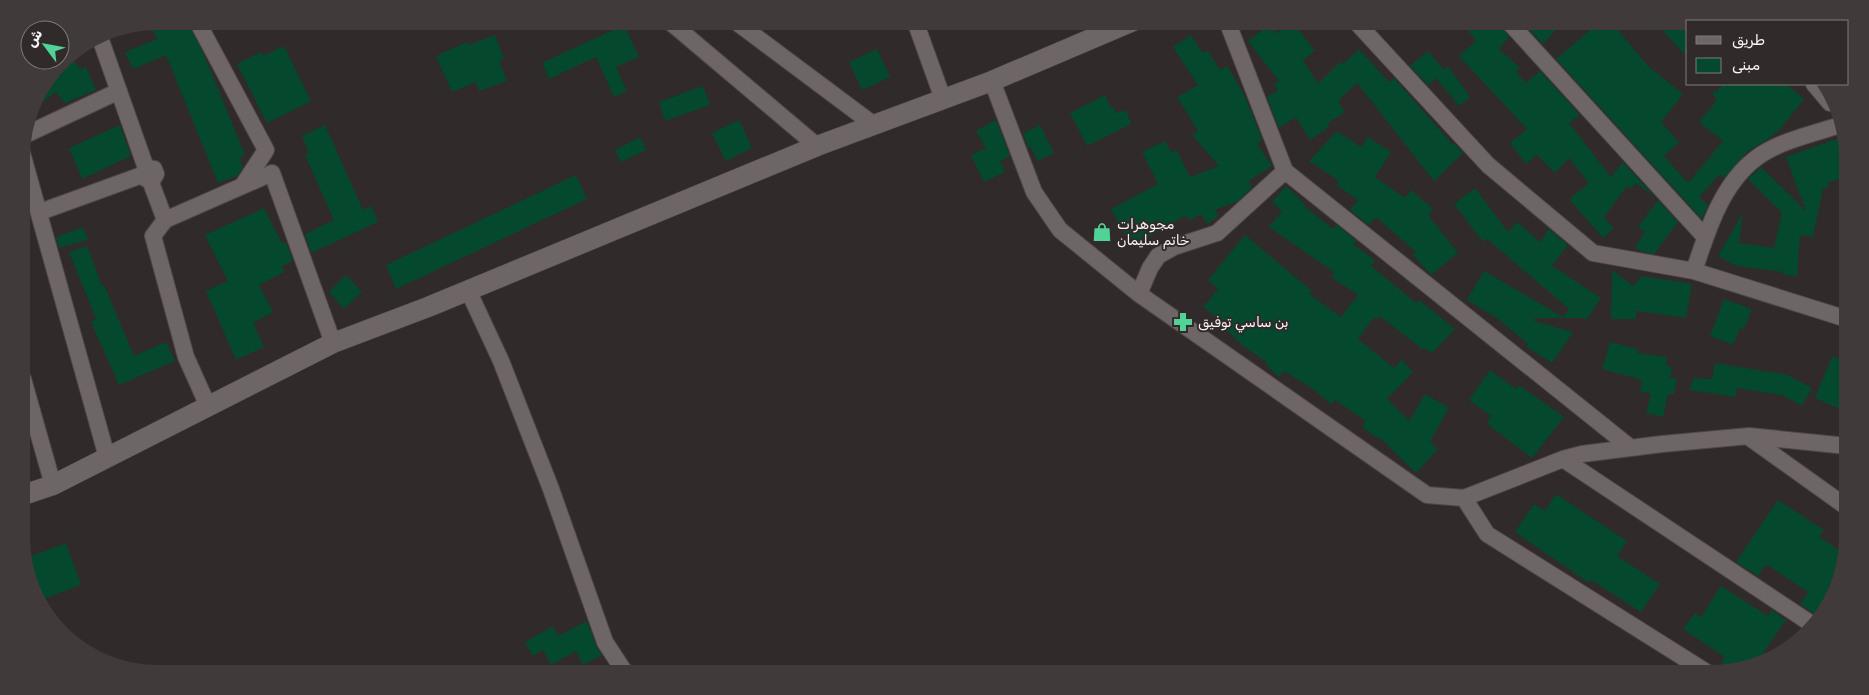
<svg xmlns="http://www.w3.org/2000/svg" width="1869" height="695" font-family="Rubik,'Noto Naskh Arabic',sans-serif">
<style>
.building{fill:#04482d}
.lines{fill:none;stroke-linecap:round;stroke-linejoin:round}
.minor-casing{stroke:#4f484a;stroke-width:18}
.tertiary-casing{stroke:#4f484a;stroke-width:21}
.minor{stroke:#6e6567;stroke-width:16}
.tertiary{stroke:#6e6567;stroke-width:20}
.labels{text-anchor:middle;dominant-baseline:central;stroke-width:4;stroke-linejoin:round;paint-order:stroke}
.poi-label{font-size:14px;fill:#f8f3f4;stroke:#312a2b;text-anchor:start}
</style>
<rect width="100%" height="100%" fill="#312a2b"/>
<path class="building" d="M173 21H187L205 57 245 155 239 158 243 167 237 176 218 183 166 55 133 69 125 52 157 39 153 30Z
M1287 21 1299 30 1315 51 1303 60 1318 84 1341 61 1343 64 1359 49 1389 82 1394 78 1453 145 1455 144 1463 153 1434 181 1357 83 1338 101 1345 112 1327 124 1330 126 1310 140 1296 117 1279 128 1267 97 1278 90 1274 84 1279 81 1248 41 1270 24 1277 34Z
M1461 21H1498L1509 37 1499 49 1520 68 1516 72 1526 83 1540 71 1580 115 1569 123 1611 177 1623 162 1656 198 1636 183 1631 189 1627 186 1604 217 1614 228 1603 238 1569 199 1589 183 1569 158 1555 173 1537 155 1526 164 1510 143 1527 129 1459 56 1476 41Z
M1522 21H1564L1543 44Z
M1601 21H1610L1648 66 1683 94 1661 122 1679 142 1664 156 1688 183 1723 141 1699 122 1717 100 1712 94 1724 84H1786L1804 99 1777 133 1776 131 1770 138 1748 151 1724 178 1720 174 1699 197 1708 205 1702 219 1556 59Z
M1654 21H1675L1688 34V58Z
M624 25 639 57 616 67 627 91 614 97 596 57 549 79 542 63Z
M495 35 504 59 499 61 507 81 479 91 476 82 452 92 436 56 467 42 468 45Z
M1191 35 1203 53 1207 50 1220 70 1227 66 1245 96 1262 140 1257 144 1272 166 1249 181 1252 188 1238 201 1215 210 1219 216 1207 224 1201 214 1189 221 1186 215 1132 247 1111 209 1158 184 1142 152 1165 141 1172 153 1176 149 1190 177 1219 166 1192 135 1198 131 1177 97 1198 85 1173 47Z
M284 46 311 101 267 123 237 64 261 52 263 56Z
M877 49 890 77 862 90 849 62Z
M1428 51 1444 70 1448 66 1470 97 1459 106 1436 78 1428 85 1410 66Z
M69 54 80 69 86 67 96 90 65 103 56 92 31 111 35 97Z
M703 86 710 105 665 121 659 102Z
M1105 95 1111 108 1113 107 1117 113 1126 110 1131 124 1087 146 1070 113Z
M739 120 752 148 726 161 712 133Z
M996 120 1010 156 1000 161 1005 172 984 182 971 155 986 148 976 131Z
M120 125 131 156 82 179 69 148Z
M325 125 363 210 371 206 378 222 311 253 305 234 334 220 305 155 309 153 302 136Z
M1040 125 1054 153 1038 161 1031 147 1028 148 1023 133Z
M1337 131 1361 147 1368 137 1391 152 1375 177 1405 198 1411 190 1433 209 1428 215 1458 253 1431 275 1413 255 1416 252 1376 217 1369 225 1350 210 1358 200 1336 185 1339 181 1309 161Z
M1845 136 1847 176 1827 183 1829 187 1823 189 1813 237 1800 235 1797 277 1782 274 1783 272 1736 266 1718 256 1743 213 1739 243 1774 248 1782 213 1748 179 1750 177 1761 167 1806 211 1786 157Z
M640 137 646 150 621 162 615 150Z
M576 175 587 199 396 289 386 265Z
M1286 186 1305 204 1304 206 1333 229 1337 225 1356 241 1353 244 1375 260 1371 266 1416 303 1419 300 1455 329 1432 353 1424 348 1423 350 1380 316 1377 320 1374 317 1358 339 1394 368 1402 360 1413 372 1387 399 1409 421 1425 394 1449 408 1430 441 1438 449 1416 473 1379 437 1378 439 1362 427 1366 421 1335 400 1331 404 1313 389 1284 371 1279 377 1266 365 1268 363 1243 346 1224 328 1226 325 1203 307 1218 289 1208 280 1245 235 1312 291 1309 294 1341 317 1358 295 1331 277 1334 272 1269 227 1282 211 1272 202Z
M1475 188 1508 232 1517 222 1540 242 1549 229 1568 245 1552 266 1601 298 1586 320 1583 318H1535L1534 321 1573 332 1552 363 1527 347 1528 344 1497 318 1467 300 1484 271 1563 317 1569 309 1487 239 1483 242 1454 204Z
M1658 200 1678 222 1654 254 1642 252 1635 247 1645 232 1638 227Z
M264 208 282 244 286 242 293 261 282 266 284 272 259 285 273 312 253 323 264 347 236 360 206 291 228 281 205 235Z
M83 227 88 240 59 248 56 237Z
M87 246 102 286 104 285 134 356 166 342 175 361 119 385 91 322 96 319 69 252Z
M1612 270 1633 286 1642 276 1692 284 1686 318 1636 311V319H1611Z
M346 275 362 292 344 309 329 292Z
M1724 299 1752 309 1744 329 1740 328 1733 345 1710 336Z
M1610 342 1638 349 1637 353 1667 357 1666 366 1672 367 1670 378H1677L1674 394H1668L1663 417 1646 413 1651 393 1640 392 1642 380 1602 369Z
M1832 356 1847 362V412L1815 398Z
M1715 363 1788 375 1812 388 1802 406 1782 395 1737 388 1735 397 1689 390 1694 378 1712 379Z
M1490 370 1516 389 1519 385 1564 417 1532 458 1491 427 1487 422 1491 416 1469 400Z
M1556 494 1627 541 1617 556 1660 584 1641 612 1591 580 1589 583 1515 532 1534 504 1545 511Z
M1778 500 1824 530 1819 537 1845 554 1841 581 1816 615 1800 604 1808 592 1766 564 1758 576 1736 562Z
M66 543 81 585 41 600 24 559Z
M1721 586 1768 616 1772 610 1786 620 1759 659 1732 669 1721 662 1725 657 1683 629 1695 613 1701 617Z
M587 621 596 646 602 655 583 665 576 651 551 665 543 650 533 656 525 642 553 626 558 636Z"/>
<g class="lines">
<g class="minor-casing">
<path id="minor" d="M197 21 266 150 243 185
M669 21 817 146
M735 21 874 125
M915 21 943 99
M1194 21H1210
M1227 21 1285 171 1631 448
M1352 21 1357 23 1488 165 1593 253 1694 271
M1508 21 1705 237
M99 35 146 168
M992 81 1034 192 1060 230 1139 294 1427 495 1464 498 1563 459 1582 454 1662 444 1749 436 1847 446
M1814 84 1830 103
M1840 125C1813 134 1778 141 1755 159 1721 185 1707 232 1694 271L1847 319
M25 135 119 91
M22 153 107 457
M150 180 165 220 153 236 186 357 208 406
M40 212 142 175 146 168 154 169 156 174 153 179 148 180 143 177
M165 220 272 173 333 343
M468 290 501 361 551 489 605 642 626 674
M1139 294 1150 268 1158 256 1174 247 1217 233 1285 171
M23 379 53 485
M1750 438 1848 508
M1563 459 1810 623
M1464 498 1487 534 1708 673"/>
</g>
<g class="tertiary-casing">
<path id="tertiary" d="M23 495 53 485 333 343 428 307 817 146 992 81 1133 21"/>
</g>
<use href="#minor" class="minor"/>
<use href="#tertiary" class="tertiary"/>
</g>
<defs>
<g id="shop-bare" transform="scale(1.5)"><path d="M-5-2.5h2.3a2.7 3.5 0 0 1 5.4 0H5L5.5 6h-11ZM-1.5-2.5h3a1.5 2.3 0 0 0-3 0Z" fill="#51d397" stroke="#312a2b" stroke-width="2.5" paint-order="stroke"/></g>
<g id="pharmacy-bare" transform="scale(1.5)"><path d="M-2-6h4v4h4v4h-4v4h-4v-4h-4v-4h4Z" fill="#51d397" stroke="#312a2b" stroke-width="2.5" paint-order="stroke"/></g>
</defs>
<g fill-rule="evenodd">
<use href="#shop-bare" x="1102" y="232"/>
<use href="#pharmacy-bare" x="1183" y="322"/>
</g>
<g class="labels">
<g class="poi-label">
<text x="1117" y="224">مجوهرات<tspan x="1117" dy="16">خاتم سليمان</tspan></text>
<text x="1198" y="322">بن ساسي توفيق</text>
</g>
</g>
<path d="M0 0H1869V695H0ZM157 30H1712A127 127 0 0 1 1839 157V538A127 127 0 0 1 1712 665H157A127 127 0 0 1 30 538V157A127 127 0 0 1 157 30Z" fill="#413a3b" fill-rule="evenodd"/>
<rect x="1686" y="20" width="162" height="65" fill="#312a2b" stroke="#817a7b"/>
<rect x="1696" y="36" width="25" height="8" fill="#6e6567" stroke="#817a7b"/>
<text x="1732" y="45" font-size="15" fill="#f8f3f4">طريق</text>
<rect x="1696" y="58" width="25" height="15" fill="#04482d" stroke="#817a7b"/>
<text x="1732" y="70" font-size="15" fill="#f8f3f4">مبنى</text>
<g transform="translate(45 45) rotate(302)"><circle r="24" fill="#312a2b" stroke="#817a7b"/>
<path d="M0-4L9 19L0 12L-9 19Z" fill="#51d397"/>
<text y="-8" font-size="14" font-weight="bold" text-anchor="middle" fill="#f8f3f4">ش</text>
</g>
</svg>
